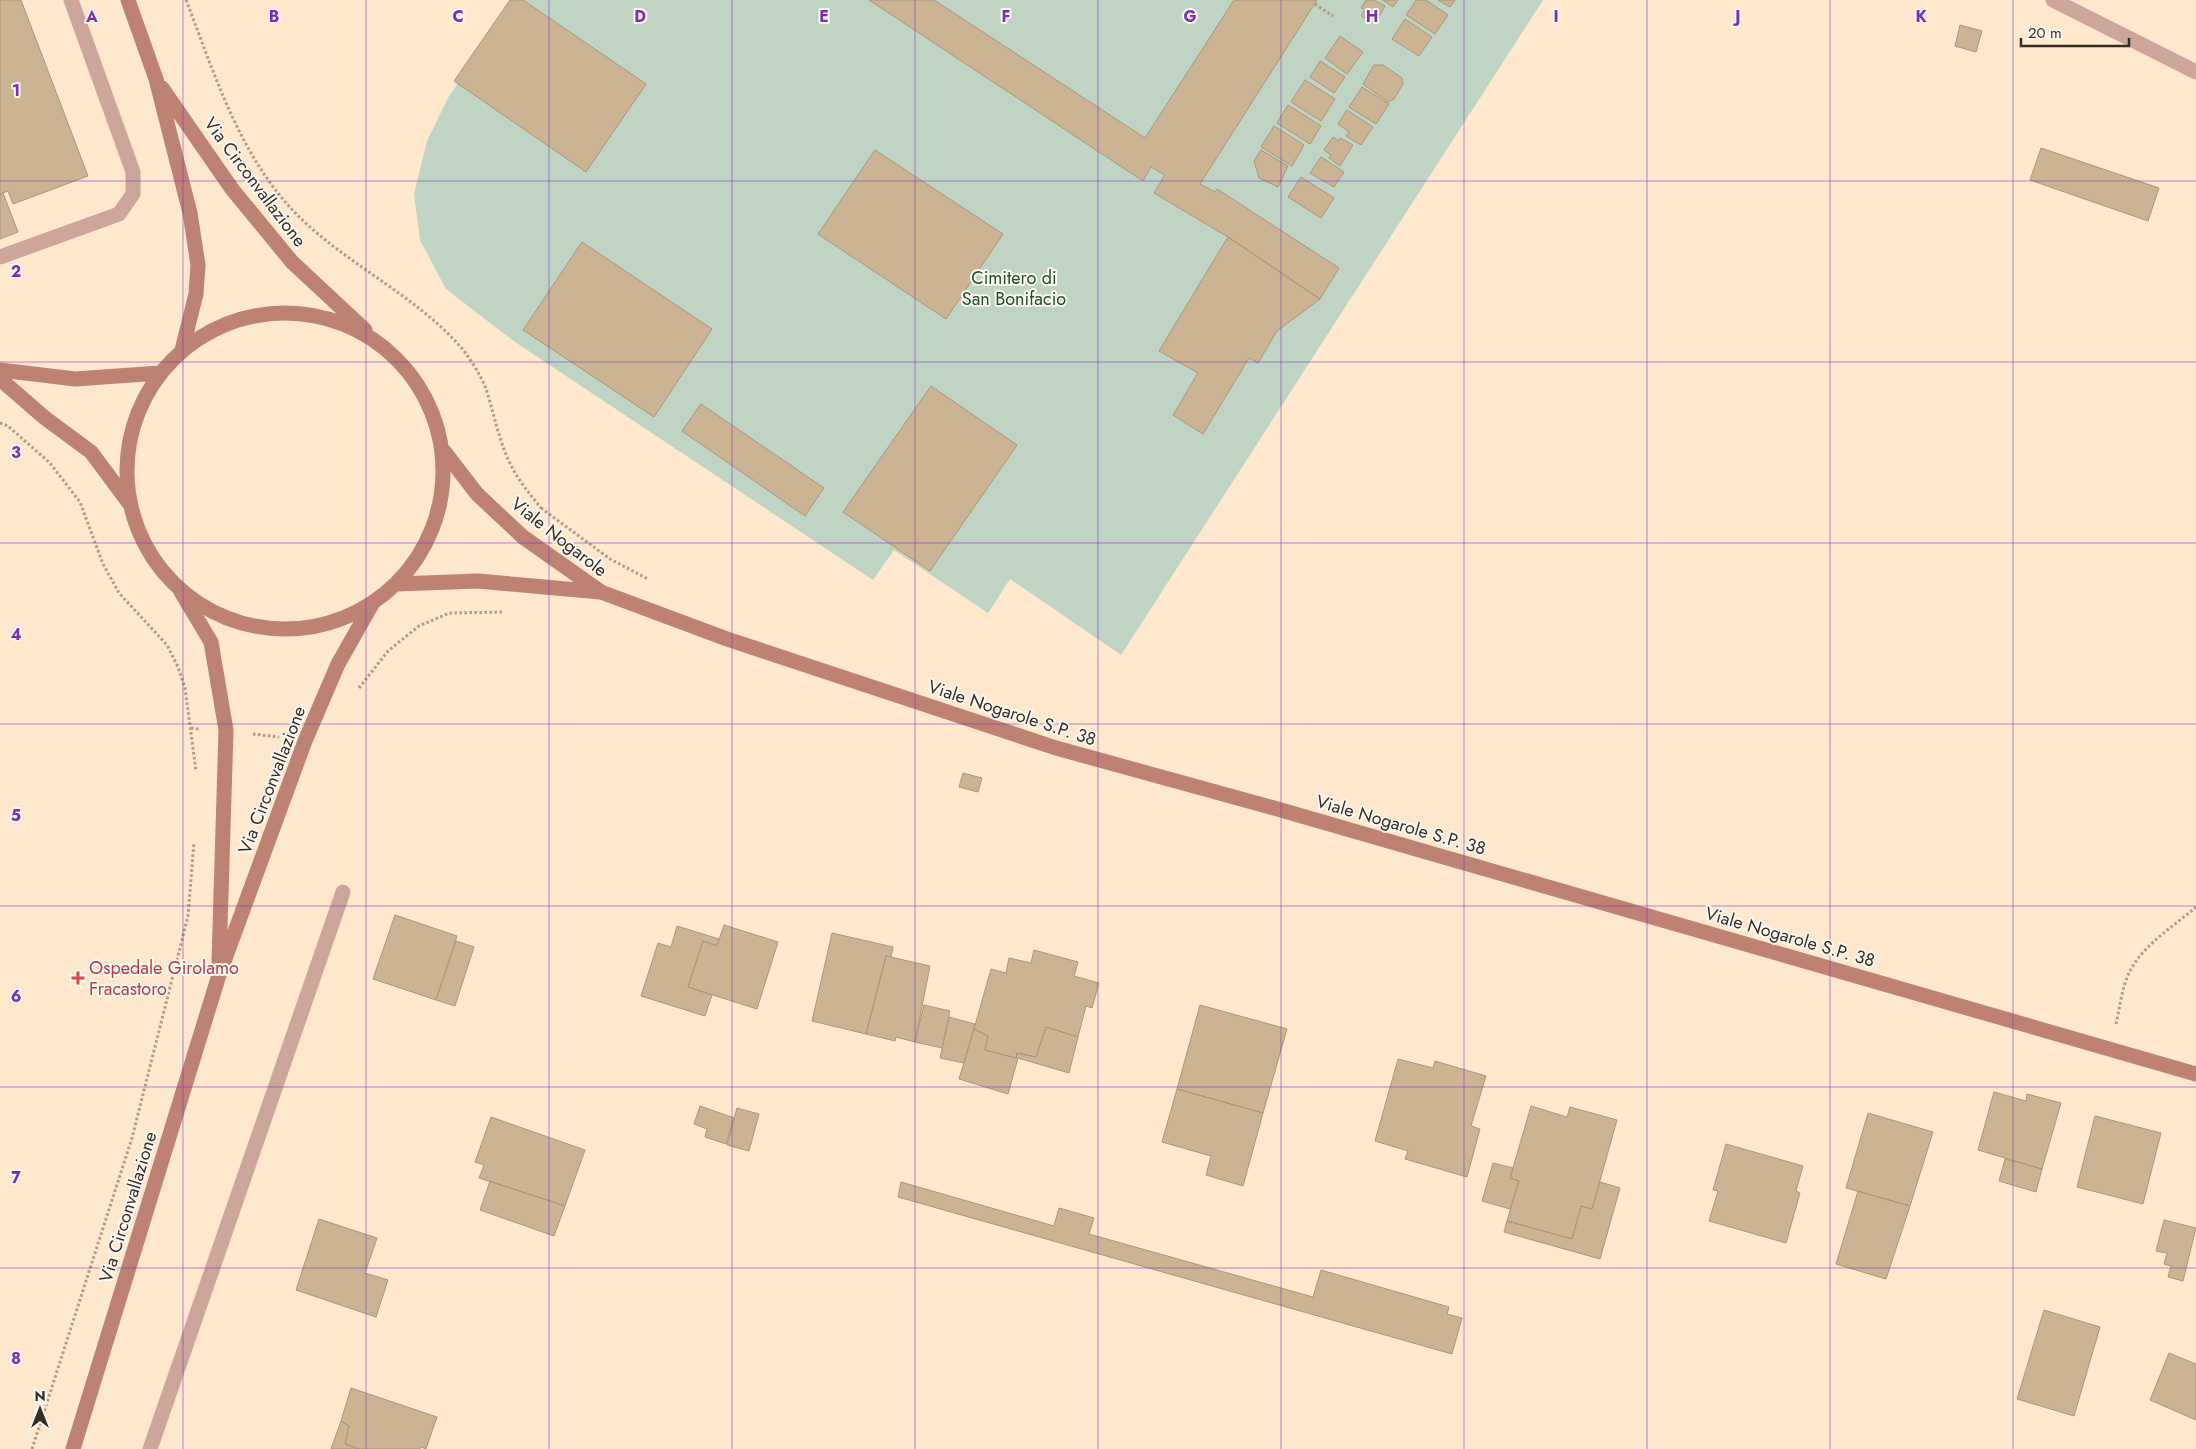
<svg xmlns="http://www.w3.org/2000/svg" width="2196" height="1449" font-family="Jost,sans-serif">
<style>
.green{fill:#bfd4c2}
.building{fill:#ccb493;stroke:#ab967a}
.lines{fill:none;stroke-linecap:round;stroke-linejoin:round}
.path{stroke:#ac9b86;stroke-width:3;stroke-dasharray:2.5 2.5;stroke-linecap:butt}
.lane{stroke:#cea59a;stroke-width:15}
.street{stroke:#cea59a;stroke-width:15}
.secondary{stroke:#bd8272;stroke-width:15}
.grid{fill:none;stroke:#7b2cbf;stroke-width:1;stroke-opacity:0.55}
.health-dot{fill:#e0444e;stroke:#fdf9f3;stroke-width:2}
.labels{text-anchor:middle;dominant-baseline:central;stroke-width:4;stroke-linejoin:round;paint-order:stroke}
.street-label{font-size:18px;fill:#372e23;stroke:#fdf9f3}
.park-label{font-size:18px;fill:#1e4f28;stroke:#fdf9f3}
.health-label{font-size:18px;fill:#be3a42;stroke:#fdf9f3;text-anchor:start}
.grid-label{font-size:16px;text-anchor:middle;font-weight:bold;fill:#7b2cbf;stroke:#fdf9f3;stroke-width:4;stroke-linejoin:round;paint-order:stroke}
</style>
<rect width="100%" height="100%" fill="#ffe8cb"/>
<path class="green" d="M516 0H1543L1121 655 1010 579 988 613 894 550 873 580 515 342 446 289 420 240 414 194 427 141 449 96Z"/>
<path class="building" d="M0 0H21L88 176 13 204 8 191 0 194Z
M510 0H523L646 84 586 172 454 81Z
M869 0H934L1145 138 1234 0H1317L1200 184 1215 192 1217 189 1339 268 1320 299 1228 237 1154 193 1165 175 1151 167 1143 181Z
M1366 0H1374L1385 6 1375 24 1361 16 1365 10 1361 8Z
M1383 0H1398L1393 7Z
M1416 0H1426L1448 15 1435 34 1406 15Z
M1438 0H1455L1450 7Z
M1405 19 1432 37 1419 56 1392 39Z
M1960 25 1982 31 1976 52 1955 46Z
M1340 36 1363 52 1347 74 1325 58Z
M1320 61 1345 77 1334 93 1310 77Z
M1374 65H1383L1402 78 1403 84 1394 99 1388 102 1363 84Z
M1305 80 1335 99 1321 121 1291 102Z
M1362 87 1389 104 1376 124 1349 107Z
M1288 105 1321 126 1310 144 1277 123Z
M1347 110 1373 127 1361 145 1346 136 1349 132 1338 124Z
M1274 126 1304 145 1292 166 1261 147Z
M1333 137 1339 141 1340 138 1353 145 1340 166 1329 158 1331 155 1324 150Z
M2041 148 2159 188 2148 221 2030 180Z
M875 150 1003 234 946 319 818 234Z
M1261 150 1288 166 1278 187 1259 178 1254 161Z
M1321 157 1344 172 1334 187 1310 173Z
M1301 177 1334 198 1321 218 1288 197Z
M3 193 18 232 0 239V194Z
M1228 237 1320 299 1277 331 1258 363 1249 358 1203 434 1173 415 1198 373 1159 351Z
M582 242 712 329 654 417 523 330Z
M931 386 1017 445 930 571 843 512Z
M701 404 824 488 805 516 682 431Z
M963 773 982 778 978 792 959 787Z
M395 915 457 936 436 1000 373 979Z
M724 925 778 942 757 1009 688 987 703 941 717 946Z
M677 926 719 939 717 946 703 941 688 987 712 995 705 1016 641 996 658 943 671 947Z
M832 933 893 947 891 957 886 956 866 1034 812 1021Z
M456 941 474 947 455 1006 436 1000Z
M1034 950 1078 962 1074 976 1099 983 1092 1008 1086 1006 1078 1037 1046 1027 1036 1057 1017 1053 1016 1058 985 1050 988 1036 974 1029 991 969 1006 973 1009 958 1031 963Z
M886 956 930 966 915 1042 896 1037 895 1041 866 1034Z
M924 1005 950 1011 942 1048 915 1042Z
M1200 1005 1287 1029 1263 1113 1177 1089Z
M949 1017 975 1024 964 1063 940 1058Z
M1046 1027 1078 1037 1069 1073 1018 1058 1008 1094 959 1079 974 1029 988 1036 985 1050 1016 1058 1017 1053 1036 1057Z
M1398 1059 1433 1068 1435 1061 1486 1076 1471 1126 1480 1129 1467 1177 1405 1159 1408 1151 1375 1141Z
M1177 1089 1263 1113 1243 1186 1206 1175 1211 1156 1162 1142Z
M1994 1092 2026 1101 2027 1094 2061 1103 2042 1169 1978 1150Z
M700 1106 734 1118 726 1144 705 1137 707 1129 694 1124Z
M1531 1106 1567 1117 1570 1107 1617 1120 1592 1209 1581 1206 1572 1239 1507 1221 1519 1181 1510 1178Z
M737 1108 759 1114 749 1151 727 1145Z
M1868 1113 1933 1132 1910 1206 1846 1188Z
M2095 1116 2161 1133 2143 1204 2077 1187Z
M491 1117 585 1150 565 1206 479 1178 484 1165 475 1162Z
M1726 1144 1803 1166 1796 1191 1800 1193 1786 1243 1709 1221 1718 1191 1713 1190Z
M2005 1159 2042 1169 2036 1192 1999 1181Z
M1493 1163 1513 1168 1510 1178 1519 1181 1510 1209 1482 1201Z
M490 1181 565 1206 554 1236 480 1210Z
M901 1182 1054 1226 1059 1208 1094 1218 1089 1234 1313 1297 1321 1270 1449 1307 1447 1314 1462 1318 1452 1354 898 1197Z
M1600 1182 1620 1188 1600 1259 1504 1232 1507 1221 1572 1239 1581 1206 1592 1209Z
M1858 1191 1910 1206 1886 1279 1836 1264Z
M319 1219 377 1238 365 1273 388 1280 376 1317 296 1290Z
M2164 1220 2196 1228 2183 1281 2168 1277 2171 1266 2164 1264 2167 1253 2156 1251Z
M2044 1310 2100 1327 2074 1416 2017 1399Z
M2169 1353 2196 1364V1420L2150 1400Z
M351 1388 437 1417 426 1449 421 1447 420 1449H359L345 1444 349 1426 341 1421Z
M341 1421 349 1426 345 1444 359 1449H331Z"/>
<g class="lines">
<path class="path" d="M186 0C217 80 243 168 310 227 357 269 415 297 458 344 467 353 482 377 486 389 494 413 498 438 509 461 517 479 529 493 541 508L538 514
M1315 4 1333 16
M0 423 8 426 50 463 80 502 103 564 119 593 167 645 178 667 185 688 196 771
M541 508 610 559 648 579
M359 688 388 651 419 626 449 613 502 612V610
M191 728 199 729
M253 734 279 737
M2116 1024C2120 1007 2122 986 2130 971 2143 945 2174 926 2196 907
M32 1449 132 1138 188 916 194 842"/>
<path class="lane" d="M0 257 119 214 133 194V172L71 0
M150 1449 343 892"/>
<path class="street" d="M2053 0 2196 72"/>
<path class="secondary" d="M128 0 156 79 190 213 198 265 196 294 182 350
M162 88 232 189 292 262 365 330
M127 471a158 158 0 1 1 316 0a158 158 0 1 1-316 0Z
M0 370 75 379 160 373
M0 379 45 418 91 452 129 503
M444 451 477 494 523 537 601 592 727 639 1056 748 1274 808 2196 1074
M397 584 478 581 600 592
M181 592 211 642 226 730 219 961
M73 1449 219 975 305 741 338 664 372 604"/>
</g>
<path class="grid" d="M183 0V1449M366 0V1449M549 0V1449M732 0V1449M915 0V1449M1098 0V1449M1281 0V1449M1464 0V1449M1647 0V1449M1830 0V1449M2013 0V1449M0 181H2196M0 362H2196M0 543H2196M0 724H2196M0 906H2196M0 1087H2196M0 1268H2196"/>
<path class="health-dot" d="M75.5 970.5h5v5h5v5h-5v5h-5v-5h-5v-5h5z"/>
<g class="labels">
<g class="street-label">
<text transform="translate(255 182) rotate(53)">Via Circonvallazione</text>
<text transform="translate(559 537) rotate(38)">Viale Nogarole</text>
<text transform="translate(1012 713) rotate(18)">Viale Nogarole S.P. 38</text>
<text transform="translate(272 780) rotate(-69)">Via Circonvallazione</text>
<text transform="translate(1401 825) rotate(16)">Viale Nogarole S.P. 38</text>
<text transform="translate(1790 937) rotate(16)">Viale Nogarole S.P. 38</text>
<text transform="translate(128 1207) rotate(-73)">Via Circonvallazione</text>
</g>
<g class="park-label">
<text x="1014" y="278">Cimitero di<tspan x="1014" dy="21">San Bonifacio</tspan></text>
</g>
<g class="health-label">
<text x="89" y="968">Ospedale Girolamo<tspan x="89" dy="21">Fracastoro</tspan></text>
</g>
</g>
<g class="grid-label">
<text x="92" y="22">A</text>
<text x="274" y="22">B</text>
<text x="458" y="22">C</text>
<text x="640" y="22">D</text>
<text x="824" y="22">E</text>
<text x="1006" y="22">F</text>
<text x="1190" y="22">G</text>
<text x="1372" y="22">H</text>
<text x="1556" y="22">I</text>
<text x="1738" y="22">J</text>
<text x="1921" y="22">K</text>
<text x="16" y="96">1</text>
<text x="16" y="277">2</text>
<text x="16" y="458">3</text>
<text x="16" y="640">4</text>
<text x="16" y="821">5</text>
<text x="16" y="1002">6</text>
<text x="16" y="1183">7</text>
<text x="16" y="1364">8</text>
</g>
<g transform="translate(40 1409)" stroke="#fdf9f3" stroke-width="4" paint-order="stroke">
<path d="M0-4L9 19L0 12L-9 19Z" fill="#372e23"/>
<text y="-8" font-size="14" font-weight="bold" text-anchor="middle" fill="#372e23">N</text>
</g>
<path d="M2021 38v8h108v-8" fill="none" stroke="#372e23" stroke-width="2.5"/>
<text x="2028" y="38" font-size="15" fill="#372e23" stroke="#fdf9f3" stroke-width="4" paint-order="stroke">20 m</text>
</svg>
